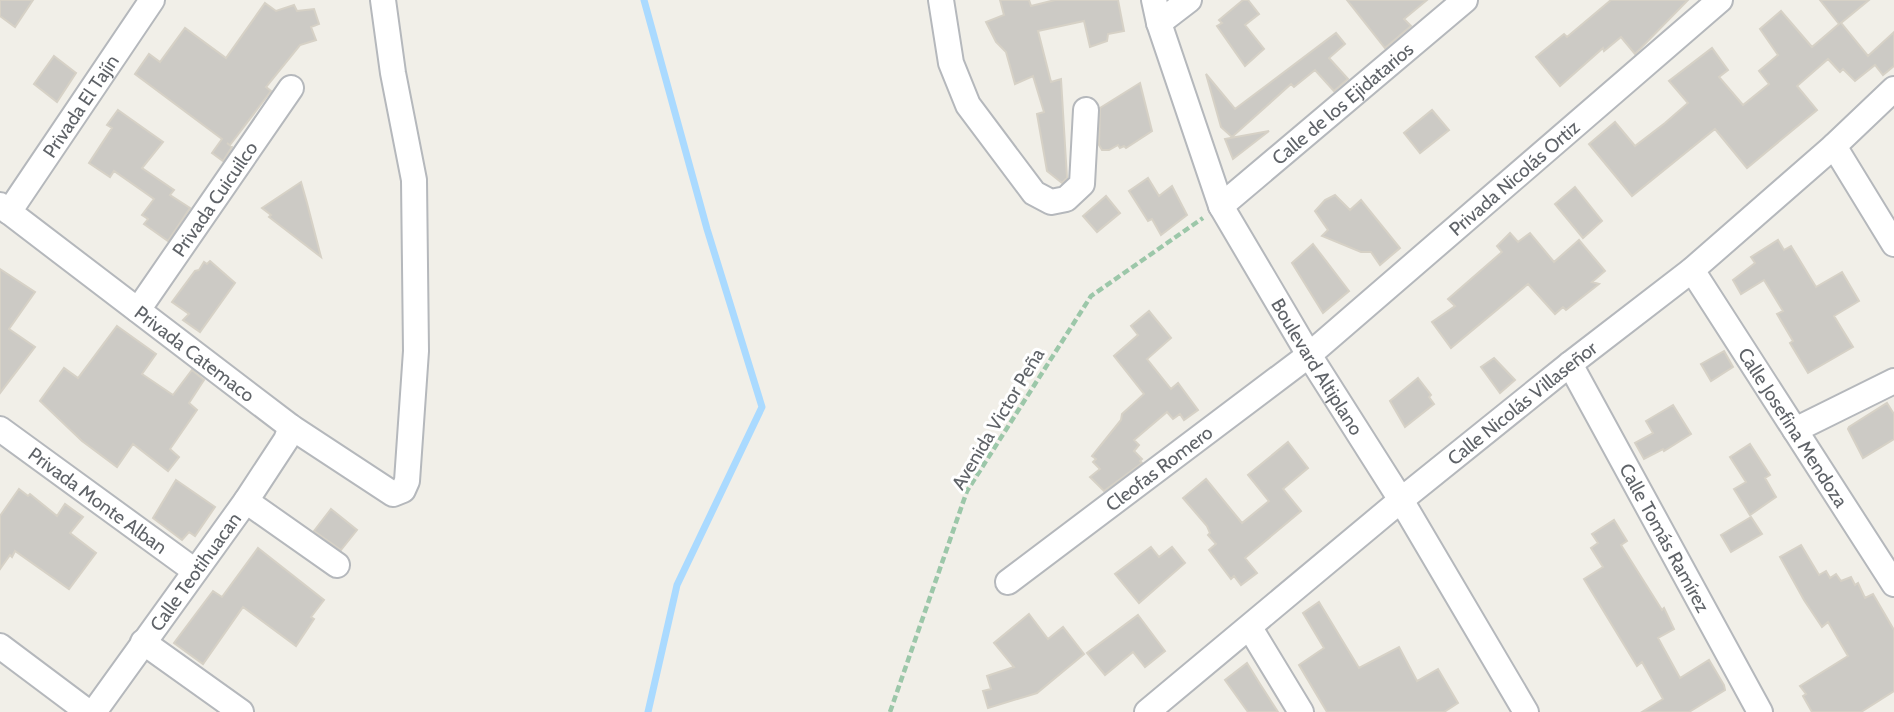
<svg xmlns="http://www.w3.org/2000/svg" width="1894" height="712" font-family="Cabin,sans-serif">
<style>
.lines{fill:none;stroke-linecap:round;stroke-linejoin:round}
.stream{stroke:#aadaff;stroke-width:7}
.building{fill:#cccac5;stroke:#d6d1c6;stroke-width:2}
.minor-casing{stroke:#b5b8bc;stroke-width:28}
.path{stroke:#9cc7a9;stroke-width:4.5;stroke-dasharray:7 3.5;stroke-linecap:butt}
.minor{stroke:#fff;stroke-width:24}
.labels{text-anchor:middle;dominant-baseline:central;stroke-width:6;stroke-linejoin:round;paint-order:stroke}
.street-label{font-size:19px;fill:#5f6368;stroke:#fff}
</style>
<rect width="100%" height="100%" fill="#f1efe8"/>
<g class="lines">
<path class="stream" d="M644 0 707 229 762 407 677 585 648 712"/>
</g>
<path class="building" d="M0 0H33L15 27 0 16Z
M1000 0H1029L1031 6 1055 0H1118L1124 31 1108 34 1107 41 1090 47 1084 21 1038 31 1051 82 1061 79 1067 178 1062 183 1047 171 1037 114 1044 112 1033 76 1015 84 1006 52 996 42 986 22 1004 15Z
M1243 0H1248L1259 14 1245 25 1264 49 1245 66 1217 26 1222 23 1219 20Z
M1347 0H1427L1404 19 1411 26 1385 48Z
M1611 0H1688L1635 54 1621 37 1604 51 1603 48 1560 86 1536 57 1564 34 1567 37Z
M1820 0H1869L1841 23 1868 56 1894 32V66L1883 75 1875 65 1855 81 1843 69 1840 72 1828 59 1797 86 1817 110 1747 168 1715 129 1632 196 1589 144 1615 122 1635 146 1665 123 1688 103 1669 81 1712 48 1728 70 1719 77 1743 105 1769 84 1759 71 1778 55 1760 29 1781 11 1812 47 1839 24Z
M265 3 276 11 294 5 297 11 314 9 319 24 311 27 316 40 300 45 266 87 271 91 230 145 227 143 232 147 223 161 212 153 222 139 135 74 149 54 160 62 185 28 226 58Z
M1336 33 1345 44 1329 58 1348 79 1334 91 1315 70 1294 87 1291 84 1232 137 1221 127 1206 74 1235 109Z
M54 56 76 73 57 102 34 84Z
M1140 83 1152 131 1126 148 1124 146 1120 148 1118 145 1109 150H1102L1099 145 1100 108Z
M118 110 163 142 142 168 174 190 170 195 190 208 168 241 144 224 148 219 142 215 154 199 114 171 110 177 89 163 112 128 107 125Z
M1432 110 1449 130 1420 153 1404 133Z
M1269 131 1233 159 1225 139Z
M1148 178 1159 196 1172 186 1187 215 1161 235 1152 219 1148 221 1129 191Z
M301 182 307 203 321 257 269 217 271 215 262 208Z
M1575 187 1602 221 1583 238 1555 204Z
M1335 195 1350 210 1361 200 1400 248 1380 265 1371 252H1361L1322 236 1328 230 1315 211 1325 200Z
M1106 196 1120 213 1097 232 1083 216Z
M1510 233 1518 242 1530 233 1554 262 1579 240 1605 271 1592 282 1599 284 1566 310 1563 307 1555 314 1528 284 1451 348 1432 322 1455 306 1448 299 1502 252 1497 246Z
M1778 240 1784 250 1791 246 1816 287 1842 272 1859 301 1834 316 1853 347 1808 373 1790 343 1793 341 1777 314 1783 311 1764 280 1741 294 1733 280 1755 263 1751 257Z
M1313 244 1349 291 1323 313 1292 263Z
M210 261 235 283 200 332 183 320 189 314 172 302 195 271 199 270 204 262 207 264Z
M0 269 35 292 9 329 35 347 0 393Z
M1149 311 1171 338 1147 359 1171 389 1178 383 1198 410 1184 420 1180 414 1173 419 1167 412 1134 440 1139 445 1134 451 1142 459 1140 461 1142 463 1104 491 1090 477 1100 469 1093 462 1096 459 1092 456 1121 420 1122 414 1144 394 1114 356 1138 335 1131 326Z
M117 326 156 354 142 374 173 395 192 370 204 380 189 403 197 410 170 449 179 457 168 471 133 444 117 467 82 441 40 401 64 368 78 378Z
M1724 351 1733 367 1711 381 1701 364Z
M1494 358 1515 380 1500 393 1481 367Z
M1418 378 1431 395 1429 397 1434 404 1405 427 1390 401Z
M1887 403 1894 414V439L1863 458 1848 429 1849 427Z
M1673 405 1691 434 1664 451 1663 449 1644 459 1635 443 1653 433 1646 421Z
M1288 442 1308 468 1283 489 1301 511 1245 558 1257 573 1241 585 1234 576 1231 579 1209 550 1216 544 1208 535 1210 533 1207 526 1183 498 1206 479 1242 523 1269 501 1248 475Z
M1750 444 1770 475 1765 478 1776 497 1750 515 1734 489 1746 482 1730 457Z
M176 480 215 507 195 536 189 532 182 540 153 518Z
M19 489 28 496 30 494 57 516 65 504 83 517 70 533 96 553 69 589 15 551 12 557 10 555 0 569V516Z
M331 509 357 530 341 550 314 531Z
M1751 517 1762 534 1731 552 1721 535Z
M1614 520 1627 541 1621 545 1662 610 1664 608 1674 629 1658 638 1680 678 1709 660 1724 685 1725 690 1689 712H1642L1663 699 1642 662 1637 666 1584 579 1603 567 1591 548 1598 543 1592 534Z
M1801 545 1819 575 1826 571 1830 578 1836 574 1841 581 1851 577 1855 585 1858 583 1865 598 1873 594 1894 630V691L1861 712H1812L1803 696 1806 694 1800 686 1848 656 1828 622 1822 627 1804 600 1780 557Z
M1151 547 1159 557 1172 547 1185 563 1139 603 1115 574Z
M258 548 324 600 311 617 314 619 296 646 243 607 203 664 174 643 213 591 222 597Z
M1319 602 1359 668 1399 647 1417 681 1438 669 1458 703 1444 712H1327L1299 665 1324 648 1303 613Z
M1029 614 1048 639 1063 627 1084 654 1037 693 988 708 983 691 991 689 987 676 1014 667 994 643Z
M1138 615 1165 651 1145 667 1133 652 1105 675 1087 653Z
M1247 663 1260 684 1278 712H1248L1225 680Z"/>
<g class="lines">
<g class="minor-casing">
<g id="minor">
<path d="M941 0 951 63 968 105 1034 193 1051 202 1066 199 1082 184 1086 110"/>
<path id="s1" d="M1154 0 1159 23 1221 206 1309 355 1401 500 1526 712"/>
<path d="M1159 23 1189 0"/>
<path d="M1834 146 1894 244"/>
<path id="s2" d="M0 205 291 427 393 494 403 490 407 481 416 351 414 180 393 73 383 0"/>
<path id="s3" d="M1221 206 1465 0"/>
<path id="s4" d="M9 212 152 0"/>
<path id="s5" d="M1692 270 1894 584"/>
<path id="s6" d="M138 310 291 88"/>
<path id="s7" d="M1570 364 1760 712"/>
<path id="s8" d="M0 429 195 571"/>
<path d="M1795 430 1894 381"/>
<path d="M246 501 337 565"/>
<path id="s9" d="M1008 582 1309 355 1720 0"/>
<path d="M1250 628 1301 712"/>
<path d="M143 642 241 712"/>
<path d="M0 646 88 712"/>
<path id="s10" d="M94 712 246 501 286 440 291 427"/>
<path id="s11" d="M1147 712 1401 500 1570 364 1692 270 1834 146 1894 89"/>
</g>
</g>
<path class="path" d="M890 712 967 491 1091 296 1203 218"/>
<use href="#minor" class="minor"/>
</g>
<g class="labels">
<g class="street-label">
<text stroke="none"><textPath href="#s3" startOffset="159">Calle de los Ejidatarios</textPath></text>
<text stroke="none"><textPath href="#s4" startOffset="128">Privada El Tajín</textPath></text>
<text stroke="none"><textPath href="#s9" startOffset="648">Privada Nicolás Ortiz</textPath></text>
<text stroke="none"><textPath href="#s6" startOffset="135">Privada Cuicuilco</textPath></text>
<text stroke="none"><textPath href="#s2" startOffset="245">Privada Catemaco</textPath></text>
<text stroke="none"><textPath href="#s1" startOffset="404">Boulevard Altiplano</textPath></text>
<text stroke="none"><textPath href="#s11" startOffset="486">Calle Nicolás Villaseñor</textPath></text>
<text transform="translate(998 419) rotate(-59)">Avenida Victor Peña</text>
<text stroke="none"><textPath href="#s5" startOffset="187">Calle Josefina Mendoza</textPath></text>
<text stroke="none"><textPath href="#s9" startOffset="189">Cleofas Romero</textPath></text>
<text stroke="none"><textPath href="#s8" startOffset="121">Privada Monte Alban</textPath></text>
<text stroke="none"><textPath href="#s7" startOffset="198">Calle Tomás Ramírez</textPath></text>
<text stroke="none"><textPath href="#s10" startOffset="173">Calle Teotihuacan</textPath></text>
</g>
</g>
</svg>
